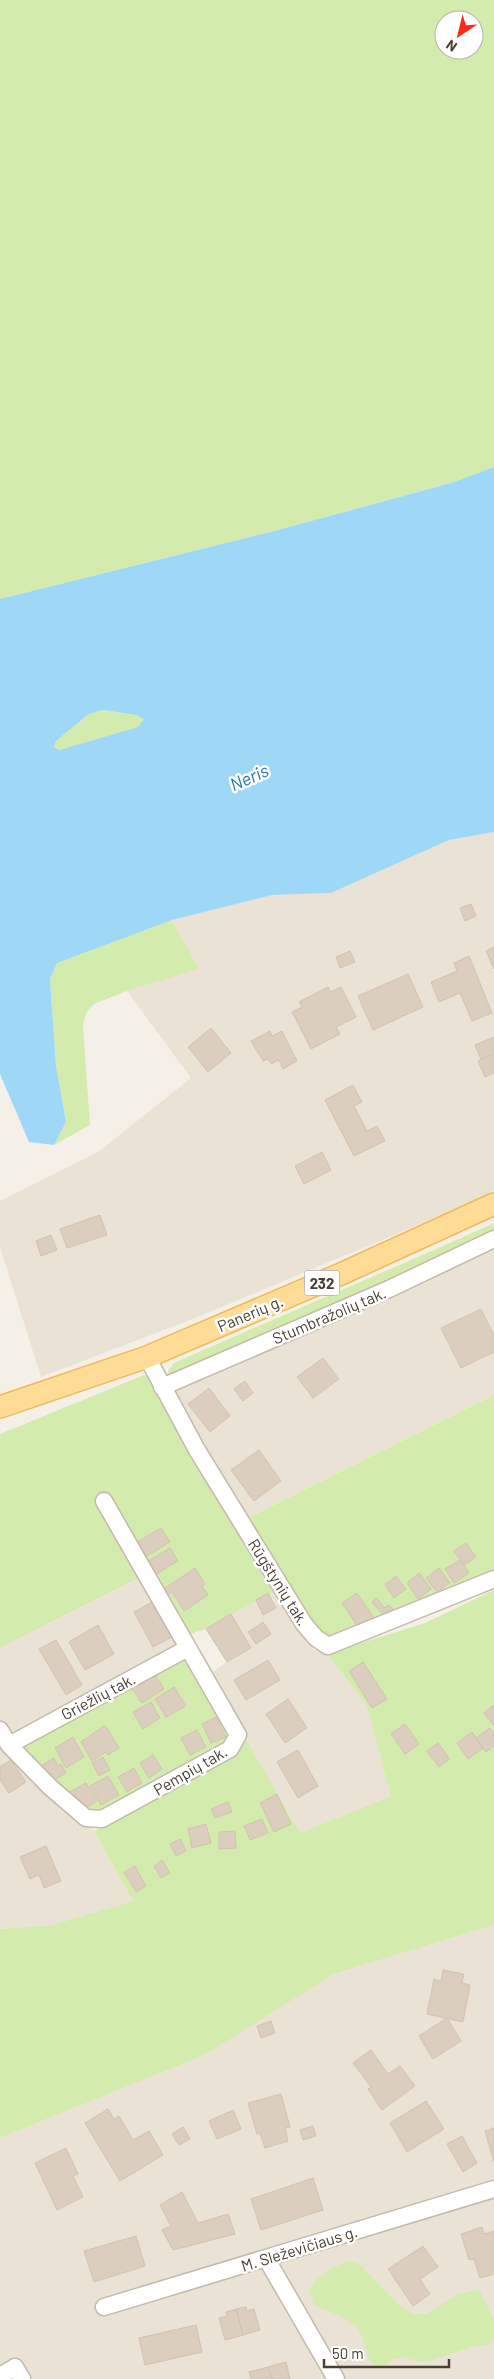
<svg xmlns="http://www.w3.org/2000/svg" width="494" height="2379" font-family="Barlow,sans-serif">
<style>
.residential{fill:#e9e2d5}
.green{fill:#d3ecad;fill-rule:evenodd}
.water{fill:#9fd7f6;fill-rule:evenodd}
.building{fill:#dbcebf;stroke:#d3c3ae}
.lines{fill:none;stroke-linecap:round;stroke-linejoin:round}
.minor-casing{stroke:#c4baac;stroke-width:19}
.major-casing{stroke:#edba5d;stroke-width:24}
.minor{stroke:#fff;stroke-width:16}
.major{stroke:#ffdc96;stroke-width:21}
.labels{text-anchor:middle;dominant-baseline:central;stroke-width:5;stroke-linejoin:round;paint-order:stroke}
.shield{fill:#fff;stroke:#807972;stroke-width:1}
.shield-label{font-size:15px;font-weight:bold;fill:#494035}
.street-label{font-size:16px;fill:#494035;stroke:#fff}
.water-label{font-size:18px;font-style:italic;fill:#2379ad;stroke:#fff}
</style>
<rect width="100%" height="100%" fill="#f5f0e7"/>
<path class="residential" d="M494 832V1191L406 1230 195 1318 41 1377 0 1247V1201L98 1152 191 1078 127 991 198 969 172 920 272 895 331 893 449 840Z
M494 1247V1395L248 1518 172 1392 174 1388Z
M140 1578 176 1644 172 1649 12 1736 0 1724V1648Z
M276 1590 314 1650 325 1651 366 1704 391 1796 300 1833 209 1675 227 1662 206 1629Z
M0 1744 28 1773 94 1831 133 1901 52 1925 0 1929Z
M494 1925V2379H0V2138L205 2055 334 1974Z"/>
<path class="green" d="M0 0H494V467L451 483 278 530 0 599ZM444 20H474V50H444Z
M103 710 136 715 144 719 138 727 59 750 54 747 56 741 89 714Z
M172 920 199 969 127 991 94 1004 86 1013 83 1025 90 1125 54 1145 66 1122 56 1066 50 979 57 963Z
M494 1223V1233L169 1376 168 1371 174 1363C280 1316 388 1271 494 1223Z
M144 1375 150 1379 276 1590 206 1629 187 1635 149 1573 0 1648V1434Z
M494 1395V1572L335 1639 325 1638 317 1632 248 1518Z
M494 1590V1925L334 1974 205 2055 0 2138V1929L52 1925 133 1901 94 1831 238 1750 246 1739 300 1833 391 1796 366 1704 325 1651 332 1652 425 1623Z
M180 1656 187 1660 234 1735 229 1744 93 1814 20 1749 23 1742Z
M348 2261 359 2264 402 2308 415 2314H426L457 2295 479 2289 494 2320V2339L490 2344 471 2347 430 2361H417L404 2357 391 2360 383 2368C364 2365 368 2348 361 2334 353 2318 329 2312 314 2305 313 2301 311 2297 310 2293 309 2279 337 2265 348 2261Z"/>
<path class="water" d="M494 467V832L449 840 331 893 272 895 172 920 57 963 50 979 56 1066 66 1122 54 1145 29 1142 0 1074V599L278 530 451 483ZM103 710 136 715 144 719 138 727 59 750 54 747 56 741 89 714Z"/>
<path class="building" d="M471 904 476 916 465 921 460 908Z
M494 947V969L486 951Z
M350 951 355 962 340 968 336 957Z
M469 956 492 1013 472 1021 460 993 439 1002 431 982 457 971 454 963Z
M408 974 423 1007 373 1030 358 996Z
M328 987 331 992 341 987 356 1017 336 1027 340 1034 311 1049 292 1012 302 1007 299 1002Z
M211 1028 231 1053 208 1072 188 1047Z
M270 1031 272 1036 282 1031 297 1061 283 1069 279 1060 271 1064 268 1059 263 1061 251 1041Z
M494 1037V1054L481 1059 475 1045Z
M494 1054V1073L485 1077 478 1061Z
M353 1085 362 1102 354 1106 367 1131 377 1126 385 1141 354 1156 325 1100Z
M322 1152 331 1170 304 1184 295 1166Z
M100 1215 107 1235 67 1248 60 1229Z
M51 1235 57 1250 41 1256 36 1241Z
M481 1309 494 1335V1352L461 1368 441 1328Z
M323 1358 339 1379 313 1398 297 1377Z
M245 1381 253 1393 243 1401 234 1389Z
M209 1388 230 1416 210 1432 188 1404Z
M259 1450 281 1481 254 1501 231 1470Z
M161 1528 170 1542 142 1559 134 1544Z
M466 1543 476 1557 464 1565 454 1551Z
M170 1548 178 1561 153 1576 145 1563Z
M460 1560 469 1573 454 1583 445 1569Z
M195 1568 205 1584 202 1586 208 1595 184 1611 172 1592 165 1597 161 1591Z
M439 1568 450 1583 437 1592 426 1578Z
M419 1573 431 1589 418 1599 407 1583Z
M396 1576 406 1589 394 1598 385 1585Z
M268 1593 276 1608 263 1615 256 1600Z
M357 1593 375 1619 360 1630 342 1603Z
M376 1598 385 1608 389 1605 393 1609 384 1616 372 1602Z
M152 1602 172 1637 153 1647 134 1612Z
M231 1614 251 1648 227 1662 206 1629Z
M263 1622 271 1634 256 1644 248 1632Z
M98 1625 114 1654 85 1670 69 1642Z
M56 1640 82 1685 66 1695 39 1649Z
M268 1660 280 1680 246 1700 234 1680Z
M363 1662 387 1699 372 1708 349 1671Z
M154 1673 164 1689 142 1703 132 1688Z
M174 1687 186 1706 166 1717 155 1699Z
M288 1699 307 1728 285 1743 266 1714Z
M151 1702 160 1718 143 1729 133 1712Z
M494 1705V1724L493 1725 484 1713Z
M216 1717 226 1737 211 1743 202 1724Z
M405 1724 419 1744 405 1754 391 1734Z
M105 1725 119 1748 108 1755 106 1752 92 1761 81 1742Z
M490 1728 494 1734V1746L486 1752 476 1738Z
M197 1730 206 1747 190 1755 181 1738Z
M472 1732 483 1748 468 1759 457 1743Z
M73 1737 84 1757 66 1768 55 1748Z
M438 1743 450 1759 439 1767 427 1751Z
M298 1750 318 1786 298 1798 277 1762Z
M153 1755 162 1769 149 1778 140 1763Z
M103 1757 110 1770 99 1776 92 1763Z
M54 1758 58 1766 61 1764 66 1773 51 1782 42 1765Z
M11 1760 26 1782 9 1793 0 1780V1767Z
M134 1768 142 1783 127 1792 118 1777Z
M108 1776 119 1795 101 1805 90 1786Z
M86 1783 97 1801 82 1810 68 1793Z
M277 1794 291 1824 274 1832 260 1803Z
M228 1802 232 1812 215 1818 211 1809Z
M262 1819 268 1833 250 1840 244 1826Z
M206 1824 211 1843 192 1848 188 1829Z
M235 1831 236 1848 219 1849V1832Z
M180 1839 186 1851 176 1856 170 1844Z
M46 1846 61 1881 44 1888 39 1875 30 1879 20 1857Z
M162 1860 170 1873 161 1878 154 1866Z
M135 1866 146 1886 136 1892 124 1872Z
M443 1970 464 1974 462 1983 470 1985 463 2022 427 2014 434 1979 441 1981Z
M447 2018 461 2041 433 2059 419 2036Z
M271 2021 275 2033 261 2038 257 2026Z
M371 2050 388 2074 400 2066 415 2086 382 2110 368 2089 371 2087 353 2063Z
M281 2094 290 2127 285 2128 288 2141 265 2148 260 2133 257 2134 248 2103Z
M426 2101 444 2129 407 2152 390 2123Z
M108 2109 114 2119 119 2116 133 2140 149 2131 163 2155 120 2181 85 2123Z
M233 2110 241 2129 217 2139 209 2121Z
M313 2126 316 2136 303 2140 300 2130Z
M183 2127 190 2139 179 2145 172 2134Z
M494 2128V2162L485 2131Z
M462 2136 477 2163 463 2172 447 2144Z
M66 2148 78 2174 73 2176 83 2197 57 2210 35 2163Z
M313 2178 323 2210 261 2230 251 2199Z
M182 2192 198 2223 228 2214 235 2234 173 2250 162 2230 171 2226 160 2205Z
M482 2227 484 2234 494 2231V2274L480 2278 474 2259 469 2260 461 2234Z
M136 2236 145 2266 94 2282 84 2251Z
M423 2246 438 2267 420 2279 430 2294 413 2306 388 2269Z
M246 2307 247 2311 254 2309 260 2330 243 2335 236 2309Z
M236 2309 243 2335 225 2340 219 2318 227 2316 226 2312Z
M196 2325 202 2352 145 2365 139 2338Z
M286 2362 290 2379H272L268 2367Z
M268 2367 272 2379H251L249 2372Z"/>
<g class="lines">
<g class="minor-casing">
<path id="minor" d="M147 1357 197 1450 304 1624 316 1638 328 1646 494 1579
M162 1387 389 1289 494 1239
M0 1730 9 1745 50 1787 86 1818 102 1819 230 1749 238 1735 104 1501
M9 1745 188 1648
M266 2258 336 2379
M104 2307 494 2189
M0 2376 15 2367 22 2379"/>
</g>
<g class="major-casing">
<path id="major" d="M0 1407 147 1357 341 1274 494 1204"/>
</g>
<use href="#minor" class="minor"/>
<use href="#major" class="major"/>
</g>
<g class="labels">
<rect class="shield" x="304.5" y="1270.5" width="35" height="25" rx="4"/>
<g class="shield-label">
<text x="322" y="1283">232</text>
</g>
<g class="street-label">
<text transform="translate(250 1313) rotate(-23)">Panerių g.</text>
<text transform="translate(329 1315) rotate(-23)">Stumbražolių tak.</text>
<text transform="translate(279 1582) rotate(58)">Rūgštynių tak.</text>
<text transform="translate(98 1696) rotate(-28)">Griežlių tak.</text>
<text transform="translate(190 1770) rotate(-30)">Pempių tak.</text>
<text transform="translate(299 2248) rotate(-17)">M. Sleževičiaus g.</text>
</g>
<g class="water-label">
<text transform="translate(249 777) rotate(-24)">Neris</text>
</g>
</g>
<g transform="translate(459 35) rotate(215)"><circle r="24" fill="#ffffff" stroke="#b6b3ae"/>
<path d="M0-4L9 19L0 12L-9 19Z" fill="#ff2b14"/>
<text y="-8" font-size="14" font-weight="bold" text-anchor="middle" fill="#494035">N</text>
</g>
<path d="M324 2359v8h125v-8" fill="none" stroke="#494035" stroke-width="2.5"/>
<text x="332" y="2359" font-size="15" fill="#494035" stroke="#ffffff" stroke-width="4" paint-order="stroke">50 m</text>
</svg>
